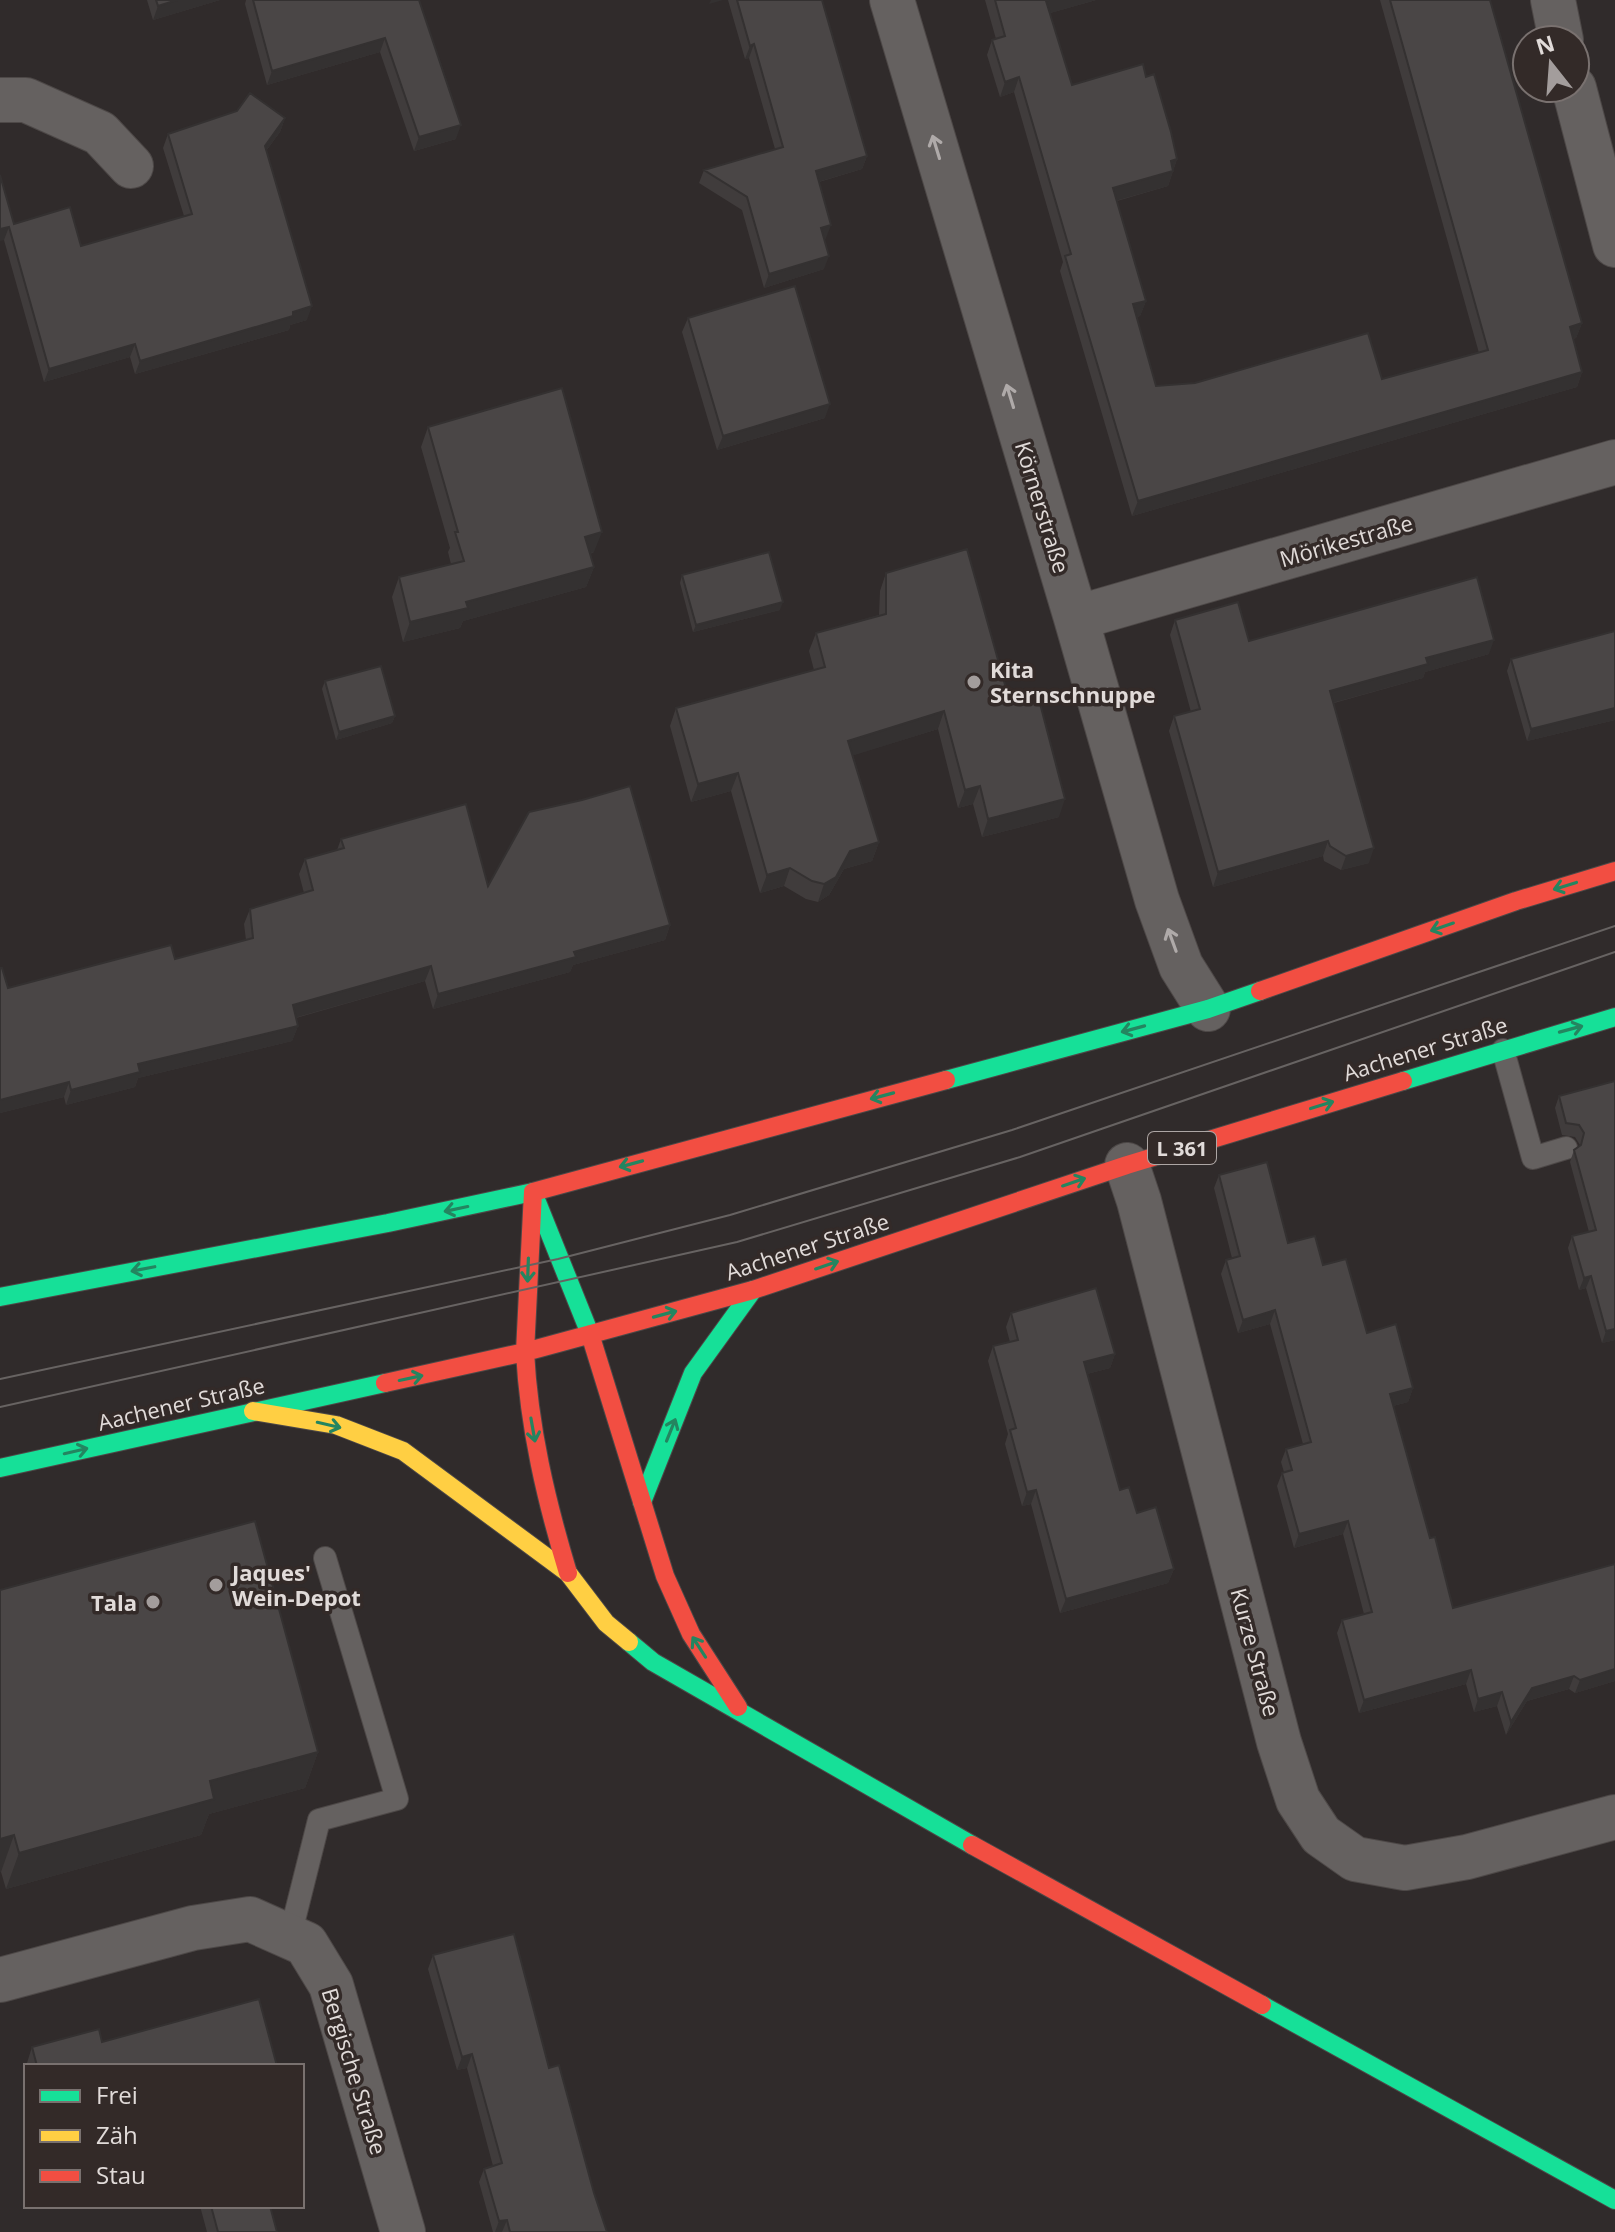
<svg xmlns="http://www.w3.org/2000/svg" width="1615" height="2232" font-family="'Open Sans',sans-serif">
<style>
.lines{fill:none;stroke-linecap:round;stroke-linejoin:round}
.lane-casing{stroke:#4d4847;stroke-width:24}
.street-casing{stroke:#4d4847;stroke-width:46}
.fast-casing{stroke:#4d4847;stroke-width:20}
.slow-casing{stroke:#4d4847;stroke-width:20}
.jam-casing{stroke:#4d4847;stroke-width:20}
.lane{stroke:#656160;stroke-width:22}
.street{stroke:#656160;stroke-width:44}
.fast{stroke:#16e098;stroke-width:18}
.slow{stroke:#ffcf43;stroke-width:18}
.jam{stroke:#f24e42;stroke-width:18}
.tram{stroke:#676362;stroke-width:2}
.wall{fill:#403c3c}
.shaded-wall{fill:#343131}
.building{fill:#4a4646;stroke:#343131;stroke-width:2}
.oneway{stroke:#afaaa9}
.oneway2{stroke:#248560}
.poi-dot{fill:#a39d9c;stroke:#332a28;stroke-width:3}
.labels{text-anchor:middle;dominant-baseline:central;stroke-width:7;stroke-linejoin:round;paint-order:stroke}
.shield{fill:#332a28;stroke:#ada6a4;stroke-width:2}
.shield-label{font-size:20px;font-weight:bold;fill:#e1dbd9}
.street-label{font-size:22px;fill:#e1dbd9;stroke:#332a28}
.poi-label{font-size:22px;font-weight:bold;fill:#e1dbd9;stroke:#332a28;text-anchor:start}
</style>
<rect width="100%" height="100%" fill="#302b2b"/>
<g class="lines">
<g class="lane-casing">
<path id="lane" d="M1503 1050 1533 1158 1566 1148
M290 1936 319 1820 397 1799 325 1558"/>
</g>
<g class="street-casing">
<path id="street" d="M892 0 1076 618 1157 900 1181 966 1208 1009
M1553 0 1561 40
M1574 88 1615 245
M0 100H26L100 133 131 166
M1076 618 1615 462
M1127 1165 1139 1201 1279 1742 1298 1800 1321 1835 1355 1859 1405 1868 1467 1857 1615 1817
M0 1980 193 1928 250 1919 306 1944 331 1985 403 2232"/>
</g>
<g class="fast-casing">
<path id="fast" d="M946 1080 1208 1009 1260 991
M1403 1081 1615 1017
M0 1297 388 1223 533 1192 590 1334
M0 1468 385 1383
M642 1502 693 1373 753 1290
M629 1642 653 1662 972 1845
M1262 2005 1615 2200"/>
</g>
<g class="slow-casing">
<path id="slow" d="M253 1411 336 1425 403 1451 568 1573 606 1623 629 1642"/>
</g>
<g class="jam-casing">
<path id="jam" d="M1260 991 1516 901 1615 871
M753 1290 1127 1165 1403 1081
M590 1334 665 1576 691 1634 738 1707
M525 1352 533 1192 946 1080
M525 1352C529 1428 546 1500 568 1573
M385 1383 525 1352 753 1290
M972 1845 1262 2005"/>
</g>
<use href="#lane" class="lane"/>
<use href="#street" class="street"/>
<use href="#fast" class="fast"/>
<use href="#slow" class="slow"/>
<use href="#jam" class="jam"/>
<path class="tram" d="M0 1379 558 1259 730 1215 1012 1130 1615 926
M0 1407 737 1242 1020 1157 1615 952"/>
</g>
<path class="wall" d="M147 0H220L153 20Z
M246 0H419L456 139 414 151 380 52 267 85 245 4Z
M728 0H822L867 156 862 169 819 182 826 238 824 239V269L764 288 742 210 699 183 704 170 775 149 749 58 745 59Z
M985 0H1096L1050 13 1072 85 1146 77 1177 159 1168 186 1117 201 1146 301 1140 316 1137 317 1156 386 1382 379 1479 353 1380 0H1490L1582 323 1576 338 1573 339 1582 372 1577 387 1132 516 1060 271 1063 262 1014 92 1000 97 987 55 992 40 996 39Z
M285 118 280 132 266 151 307 320 290 325 289 330 135 374 130 357 44 382 4 240 0 175 14 224 81 246 184 216 163 148 168 134Z
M688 318 825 418 717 450 682 332Z
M428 427 594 552 590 554 594 567 586 587 463 621 460 628 403 642 392 597 399 577 451 564 448 552 450 548 421 447Z
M886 573 1009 699 1059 817 982 837 973 804 958 808 938 729 853 755 879 842 872 861 844 869 829 895 818 902 806 899 784 886 760 893 731 791 691 802 670 726 676 708 814 670 809 651 816 633 879 615 880 591Z
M682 575 780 610 693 632 680 583Z
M1175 620 1249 641 1489 654 1425 672 1423 678 1334 703 1369 863 1341 870 1324 861 1323 856 1213 887 1169 731 1174 716 1191 712 1170 635Z
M1615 631V720L1527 741 1507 671 1511 659Z
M325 681 395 716 392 723 336 740 322 689Z
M341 839 488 886 670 925 665 940 573 965 570 972 433 1009 425 981 296 1018 298 1026 292 1041 138 1078 135 1087 66 1105 64 1097 0 1113V968L8 988 175 959 246 940 244 924 250 909 304 893 299 874 305 859 337 850Z
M1615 1081V1340L1602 1343 1586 1288 1579 1290 1568 1248 1572 1236 1589 1232 1570 1162 1574 1150 1580 1145 1575 1137 1562 1135 1555 1108 1559 1096Z
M1219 1175 1288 1243 1323 1265 1367 1333 1413 1388 1408 1402 1393 1406 1430 1538 1453 1608 1615 1681 1575 1693 1569 1689 1527 1701 1506 1735 1497 1706 1474 1712 1466 1684 1359 1713 1337 1633 1342 1620 1364 1614 1343 1534 1294 1548 1277 1486 1282 1473 1284 1472 1281 1462 1286 1449 1303 1444 1270 1324 1238 1333 1221 1274 1226 1260 1232 1258 1214 1188Z
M1011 1313 1115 1354 1110 1368 1087 1374 1120 1490 1137 1513 1174 1569 1168 1583 1060 1613 1031 1504 1022 1506 1005 1444 1008 1434 988 1361 993 1346 1010 1342 1006 1327Z
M0 1590 318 1752 305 1788 209 1814 201 1835 6 1889 1 1872Z
M433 1955 549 2068 607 2232H493L479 2182 484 2169 493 2166 467 2068 457 2070 428 1969Z
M102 2042 277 2066H26L32 2047Z
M200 2206H270L277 2232H207Z"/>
<path class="shaded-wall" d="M177 0H220L153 20 158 6Z
M711 0H723L709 4Z
M1049 0H1096L1040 16 1046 1Z
M385 38 380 52 267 85 272 71Z
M754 44 749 58 745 59 750 46Z
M1019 77 1014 92 1000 97 1005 82Z
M285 118 280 132 260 159 265 146Z
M461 125 456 139 414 151 419 137Z
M867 156 862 169 811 184 816 171Z
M1177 159 1168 186 1108 203 1113 188Z
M831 225 826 238 816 241 821 228Z
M9 227 4 240 0 241V229Z
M829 256 824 269 764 288 769 274Z
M1146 301 1140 316 1128 320 1133 304Z
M312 306 307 320 290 325 289 330 135 374 140 361Z
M1582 323 1576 338 1564 342 1570 327Z
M135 344 130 357 44 382 49 369Z
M1582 372 1577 387 1132 516 1138 501Z
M830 404 825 418 717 450 723 436Z
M602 532 594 552 578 557 585 537Z
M594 567 586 587 463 621 460 628 403 642 410 622 466 602Z
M783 602 780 610 693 632 696 625Z
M1494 640 1489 654 1425 672 1423 678 1325 705 1330 691 1426 658Z
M1615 708V720L1527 741 1531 729Z
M944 711 938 729 842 759 848 741Z
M395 716 392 723 336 740 339 732Z
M738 773 731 791 691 802 698 784Z
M980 786 973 804 958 808 965 790Z
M1065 799 1059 817 982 837 988 819Z
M1328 841 1323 856 1213 887 1218 872Z
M879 842 872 861 844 869 829 895 818 902 824 884 850 851Z
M1374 848 1369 863 1341 870 1346 856Z
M790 868 784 886 760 893 767 875Z
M670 925 665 940 573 965 570 972 433 1009 438 994 574 952Z
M431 966 425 981 287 1020 293 1005Z
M298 1026 292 1041 138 1078 135 1087 66 1105 71 1090 138 1064Z
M69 1082 64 1097 0 1113V1100Z
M1591 1276 1586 1288 1579 1290 1584 1278Z
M1275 1310 1270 1324 1238 1333 1243 1320Z
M1615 1329V1340L1602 1343 1606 1331Z
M1115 1354 1110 1368 1079 1376 1084 1362Z
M1413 1388 1408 1402 1385 1408 1390 1394Z
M1036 1490 1031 1504 1022 1506 1027 1492Z
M1348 1521 1343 1534 1294 1548 1299 1534Z
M1174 1569 1168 1583 1060 1613 1066 1599Z
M1615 1669V1681L1575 1693 1580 1680Z
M1471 1670 1466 1684 1359 1713 1364 1700Z
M1574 1676 1569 1689 1527 1701 1506 1735 1511 1722 1532 1688Z
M1502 1692 1497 1706 1474 1712 1478 1699Z
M318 1752 305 1788 209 1814 201 1835 6 1889 19 1853 210 1781Z
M14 1835 1 1872H0V1839Z
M472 2054 467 2068 457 2070 462 2057Z
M507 2220 502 2232H495L499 2221Z"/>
<path class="building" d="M156 0H177L158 6Z
M253 0H419L461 125 419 137 385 38 272 71Z
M737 0H822L867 156 816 171 831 225 821 228 829 256 769 274 747 197 704 170 783 147 754 44 750 46Z
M995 0H1049L1046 1 1072 85 1143 64 1146 77 1154 74 1171 132 1177 159 1171 161 1173 171 1113 188 1146 301 1133 304 1156 386 1195 383 1368 333 1382 379 1488 350 1390 0H1490L1582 323 1570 327 1582 372 1138 501 1065 256 1071 254 1019 77 1005 82 992 40 1005 36Z
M250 93 285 118 265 146 312 306 293 312V316L140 361 135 344 49 369 9 227 0 229V175L14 224 70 207 81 246 192 214 168 134 237 111Z
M795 286 830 404 723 436 688 318Z
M562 388 602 532 585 537 594 567 466 602 468 608 410 622 399 577 464 561 455 532H458L428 427Z
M967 549 1009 699 1037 692 1065 799 988 819 980 786 965 790 944 711 848 741 879 842 850 851 836 877 824 884 812 881 790 868 767 875 738 773 698 784 676 708 825 667 816 633 886 614V573Z
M769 552 783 602 696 625 682 575Z
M1477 577 1494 640 1426 658 1428 664 1330 691 1374 848 1346 856 1330 846 1328 841 1218 872 1174 716 1200 709 1175 620 1238 602 1249 641Z
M1615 631V708L1531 729 1511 659Z
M381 666 395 716 339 732 325 681Z
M630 786 670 925 574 952 576 957 438 994 431 966 293 1005 298 1026 138 1064 140 1072 71 1090 69 1082 0 1100V968H2L8 988 171 945 175 959 253 938 250 909 313 890 305 859 344 848 341 839 466 804 488 886 529 812 582 800Z
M1615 1081V1329L1606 1331 1591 1276 1584 1278 1572 1236 1596 1230 1574 1150 1581 1145 1584 1133 1579 1125 1566 1123 1559 1096Z
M1267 1162 1288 1243 1315 1236 1323 1265 1346 1259 1367 1333 1396 1324 1413 1388 1390 1394 1430 1538 1435 1537 1453 1608 1615 1564V1669L1580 1680 1574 1676 1532 1688 1511 1722 1502 1692 1478 1699 1471 1670 1364 1700 1342 1620 1372 1612 1348 1521 1299 1534 1282 1473 1292 1470 1286 1449 1311 1442 1275 1310 1243 1320 1226 1260 1240 1256 1219 1175Z
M1096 1288 1115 1354 1084 1362 1120 1490 1129 1487 1137 1513 1156 1507 1174 1569 1066 1599 1036 1490 1027 1492 1010 1430 1016 1428 993 1346 1018 1340 1011 1313Z
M255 1521 318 1752 210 1781 214 1799 19 1853 14 1835 0 1839V1590Z
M514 1934 549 2068 559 2065 594 2193 607 2232H510L507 2220 499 2221 484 2169 502 2163 472 2054 462 2057 433 1955Z
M259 1999 277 2066H37L32 2047 99 2029 102 2042Z
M211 2206H270L277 2232H218Z"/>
<defs><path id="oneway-shaft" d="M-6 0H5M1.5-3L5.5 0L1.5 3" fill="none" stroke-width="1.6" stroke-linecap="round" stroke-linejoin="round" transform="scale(2)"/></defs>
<g class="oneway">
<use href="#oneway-shaft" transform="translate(936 147) rotate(-107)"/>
<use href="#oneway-shaft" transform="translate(1010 396) rotate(-107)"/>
<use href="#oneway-shaft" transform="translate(1172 940) rotate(-110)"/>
</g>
<g class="oneway2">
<use href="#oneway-shaft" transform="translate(1565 886) rotate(163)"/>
<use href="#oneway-shaft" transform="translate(1442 927) rotate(161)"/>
<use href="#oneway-shaft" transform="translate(1133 1029) rotate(165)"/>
<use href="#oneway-shaft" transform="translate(1571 1029) rotate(-15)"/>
<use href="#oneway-shaft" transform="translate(882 1096) rotate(165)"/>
<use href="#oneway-shaft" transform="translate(1322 1105) rotate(-17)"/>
<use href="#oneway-shaft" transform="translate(631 1164) rotate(165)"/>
<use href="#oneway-shaft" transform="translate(1074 1182) rotate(-19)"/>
<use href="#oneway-shaft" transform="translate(456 1209) rotate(168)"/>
<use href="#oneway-shaft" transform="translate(827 1265) rotate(-19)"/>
<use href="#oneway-shaft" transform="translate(143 1269) rotate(169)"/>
<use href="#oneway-shaft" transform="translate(528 1270) rotate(92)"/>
<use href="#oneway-shaft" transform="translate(665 1314) rotate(-15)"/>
<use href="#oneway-shaft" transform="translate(411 1378) rotate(-12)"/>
<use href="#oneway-shaft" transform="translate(329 1425) rotate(13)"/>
<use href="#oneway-shaft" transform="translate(533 1430) rotate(80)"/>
<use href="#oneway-shaft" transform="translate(671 1430) rotate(-68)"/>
<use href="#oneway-shaft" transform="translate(76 1451) rotate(-13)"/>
<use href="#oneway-shaft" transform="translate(699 1647) rotate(-123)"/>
</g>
<g class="poi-dot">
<circle cx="974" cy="682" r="8"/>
<circle cx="216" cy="1585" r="8"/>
<circle cx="153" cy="1602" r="8"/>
</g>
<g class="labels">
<rect class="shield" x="1148" y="1132" width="68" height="32" rx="6"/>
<g class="shield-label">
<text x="1182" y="1148">L 361</text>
</g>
<g class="street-label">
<text transform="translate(1043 507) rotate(73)">Körnerstraße</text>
<text transform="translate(1346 540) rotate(-16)">Mörikestraße</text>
<text transform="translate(1425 1048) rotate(-17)">Aachener Straße</text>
<text transform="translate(807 1246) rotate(-18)">Aachener Straße</text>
<text transform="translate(181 1403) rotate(-13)">Aachener Straße</text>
<text transform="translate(1256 1652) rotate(75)">Kurze Straße</text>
<text transform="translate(355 2071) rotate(73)">Bergische Straße</text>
</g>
<g class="poi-label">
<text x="990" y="669">Kita<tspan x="990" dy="25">Sternschnuppe</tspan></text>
<text x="232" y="1572">Jaques'<tspan x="232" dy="25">Wein-Depot</tspan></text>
<text x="137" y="1602" text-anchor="end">Tala</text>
</g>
</g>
<rect x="24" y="2064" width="280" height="144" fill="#332a28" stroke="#79716f" stroke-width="2"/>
<rect x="40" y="2090" width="40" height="12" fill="#16e098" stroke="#79716f" stroke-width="2"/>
<text x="96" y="2104" font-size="24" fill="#e1dbd9">Frei</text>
<rect x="40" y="2130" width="40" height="12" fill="#ffcf43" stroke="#79716f" stroke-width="2"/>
<text x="96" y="2144" font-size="24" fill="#e1dbd9">Zäh</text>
<rect x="40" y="2170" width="40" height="12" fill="#f24e42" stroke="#79716f" stroke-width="2"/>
<text x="96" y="2184" font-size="24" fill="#e1dbd9">Stau</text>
<g transform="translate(1551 64) rotate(343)"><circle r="38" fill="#332a28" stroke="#79716f" stroke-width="2"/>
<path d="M0-6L14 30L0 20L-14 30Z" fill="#a39d9c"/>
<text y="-12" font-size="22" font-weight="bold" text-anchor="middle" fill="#e1dbd9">N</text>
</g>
</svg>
